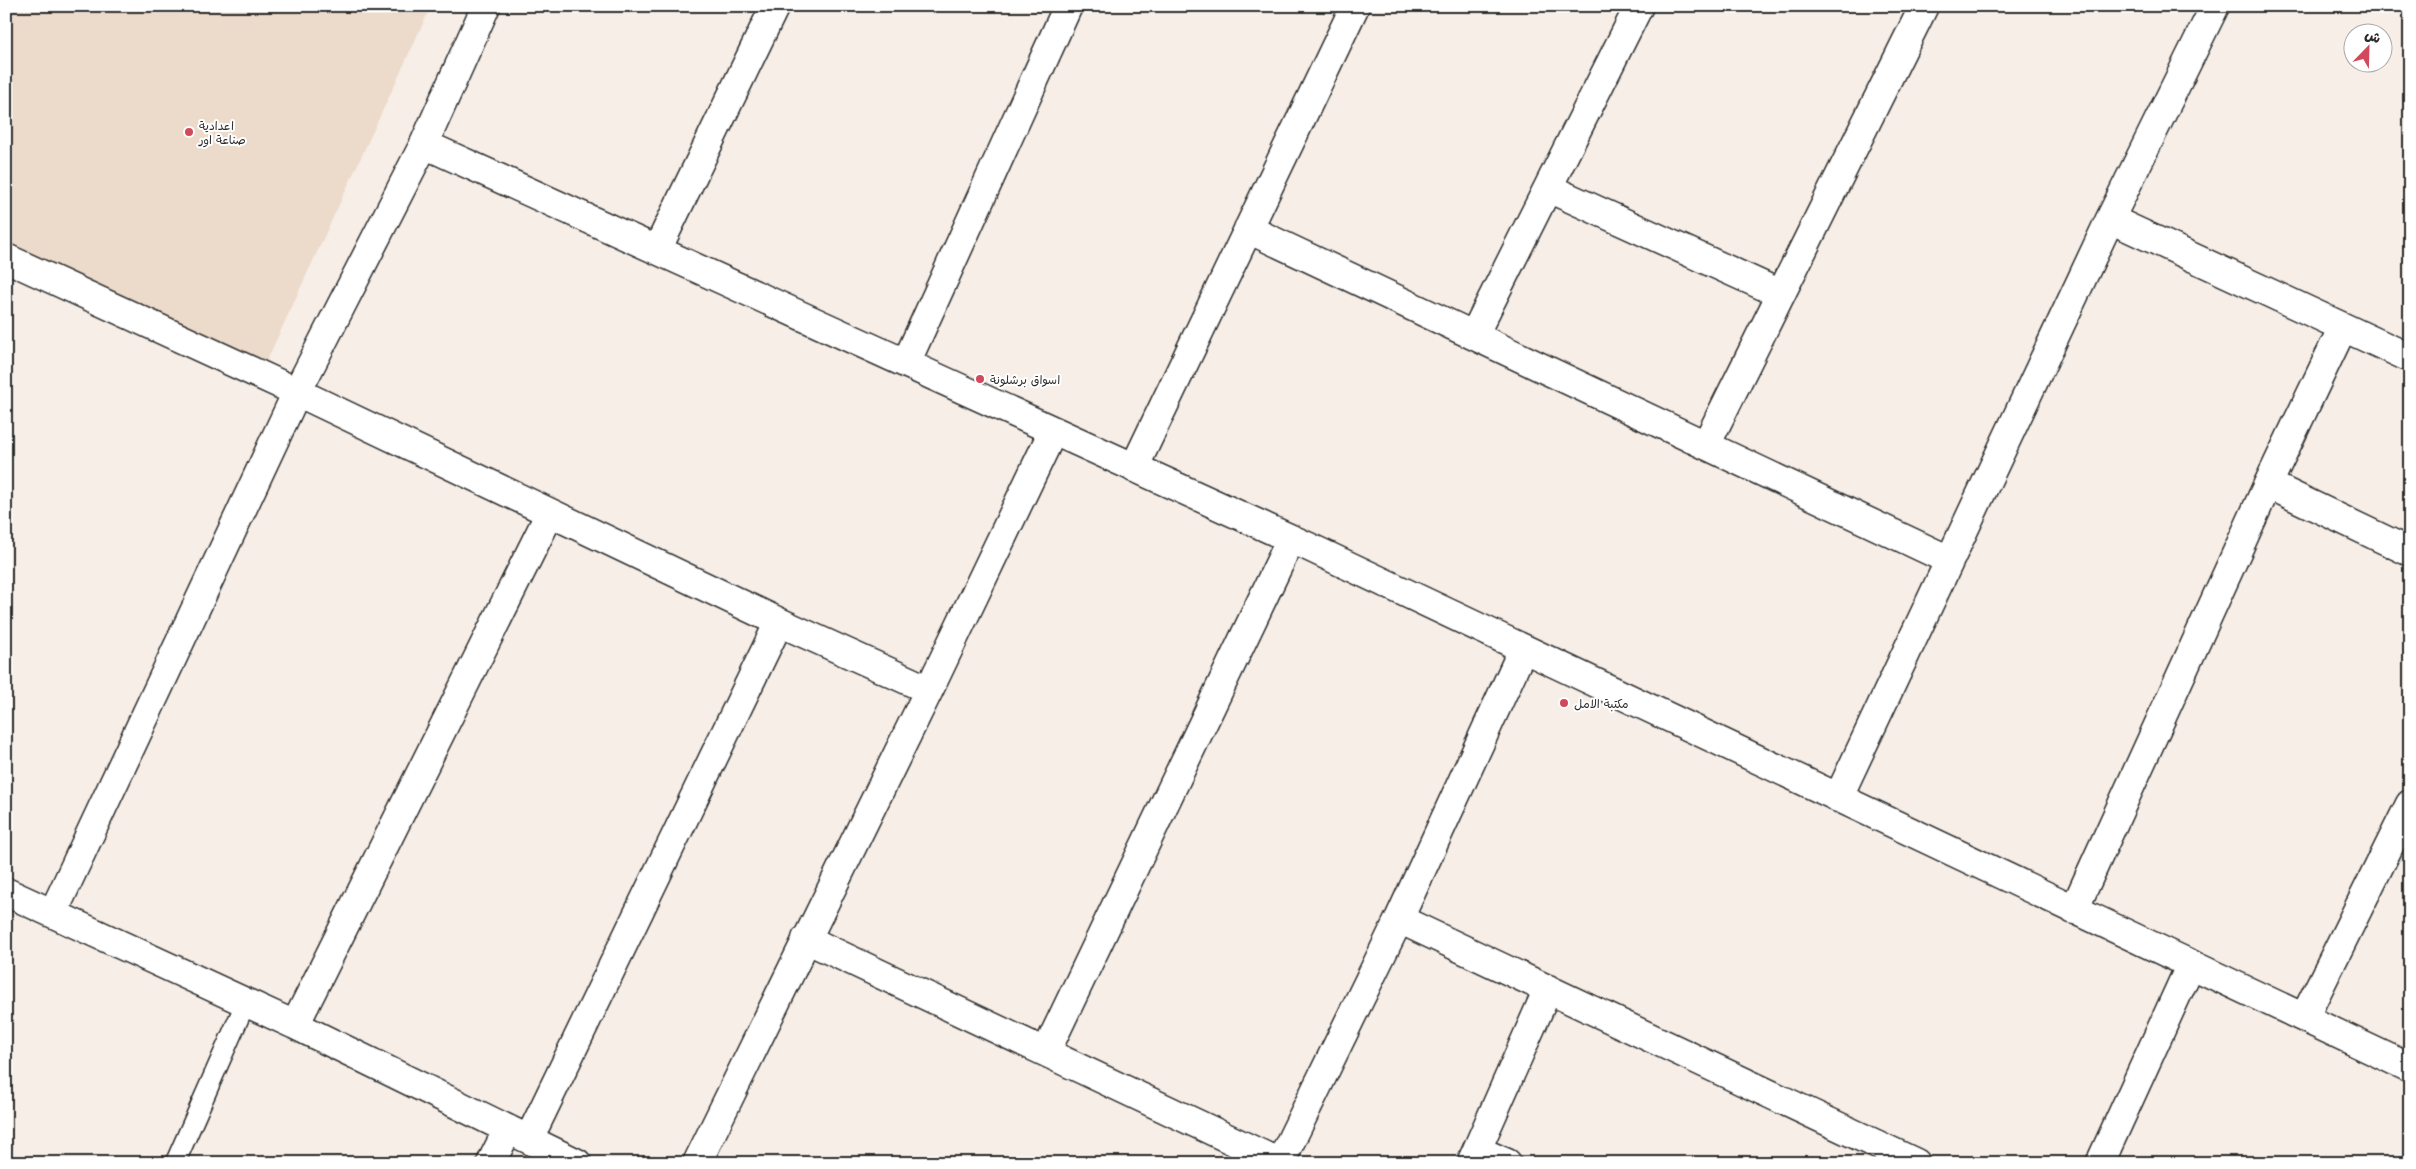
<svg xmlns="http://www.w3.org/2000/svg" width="2416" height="1169" font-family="Mali,'Playpen Sans Arabic',sans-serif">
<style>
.built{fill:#ecdaca}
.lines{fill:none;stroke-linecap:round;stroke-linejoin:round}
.service-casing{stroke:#2b2b2b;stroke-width:22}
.minor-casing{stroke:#2b2b2b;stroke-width:31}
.service{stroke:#fff;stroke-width:19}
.minor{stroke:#fff;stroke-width:28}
.poi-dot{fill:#d1495b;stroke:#fff;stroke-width:2}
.labels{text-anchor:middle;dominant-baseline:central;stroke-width:4;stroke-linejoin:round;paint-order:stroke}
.poi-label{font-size:12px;fill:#2b2b2b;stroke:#fff;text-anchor:start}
</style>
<rect width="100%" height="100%" fill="#f6eee7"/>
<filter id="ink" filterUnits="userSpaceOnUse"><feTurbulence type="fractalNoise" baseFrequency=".02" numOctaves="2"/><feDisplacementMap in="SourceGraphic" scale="10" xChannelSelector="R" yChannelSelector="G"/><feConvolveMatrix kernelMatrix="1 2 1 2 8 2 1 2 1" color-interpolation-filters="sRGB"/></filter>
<g filter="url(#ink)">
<path class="built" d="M6 6H431L261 373 6 258Z"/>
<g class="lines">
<g class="service-casing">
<path id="service" d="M175 1163 246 1002"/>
</g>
<g class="minor-casing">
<path id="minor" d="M424 144 1309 547 2410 1068
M1548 188 1781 294
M2110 219 2410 358
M1248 229 1949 560
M657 250 775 6
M6 258 297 392 779 622 929 690
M1474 335 1639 6
M906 363 1068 6
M1706 445 1924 6
M1134 468 1355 6
M2268 484 2410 552
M1838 798 2110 219 2215 6
M6 892 295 1025 577 1163
M2074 910 2268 484 2343 327
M53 913 297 392 424 144 486 6
M1399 919 1916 1163
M806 939 1280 1163
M2304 1018 2410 804
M295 1025 550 513
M1046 1052 1291 539
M529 1139 779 622
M1477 1150 1507 1163
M491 1163 508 1129
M697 1163 929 690 1053 431
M1280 1163 1399 919 1523 649
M1471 1163 1548 989
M2100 1163 2191 964"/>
</g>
<use href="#service" class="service"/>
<use href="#minor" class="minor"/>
</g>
</g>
<g class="poi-dot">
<circle cx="189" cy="132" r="5"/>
<circle cx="980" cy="379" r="5"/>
<circle cx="1564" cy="703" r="5"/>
</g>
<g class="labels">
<g class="poi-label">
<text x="199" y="125">اعدادية<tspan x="199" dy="14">صناعة اور</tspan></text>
<text x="990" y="379">اسواق برشلونة</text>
<text x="1574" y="703">مكتبة الامل</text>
</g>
</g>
<rect width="2416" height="1169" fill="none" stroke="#fff" stroke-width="25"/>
<rect x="12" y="12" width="2391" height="1144" fill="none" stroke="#2b2b2b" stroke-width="2" filter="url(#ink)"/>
<g transform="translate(2368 48) rotate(23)"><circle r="24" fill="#ffffff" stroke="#aaaaaa"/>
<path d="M0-4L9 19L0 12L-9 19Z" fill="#d1495b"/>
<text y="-8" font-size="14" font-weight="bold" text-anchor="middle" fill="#2b2b2b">ش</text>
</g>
</svg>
